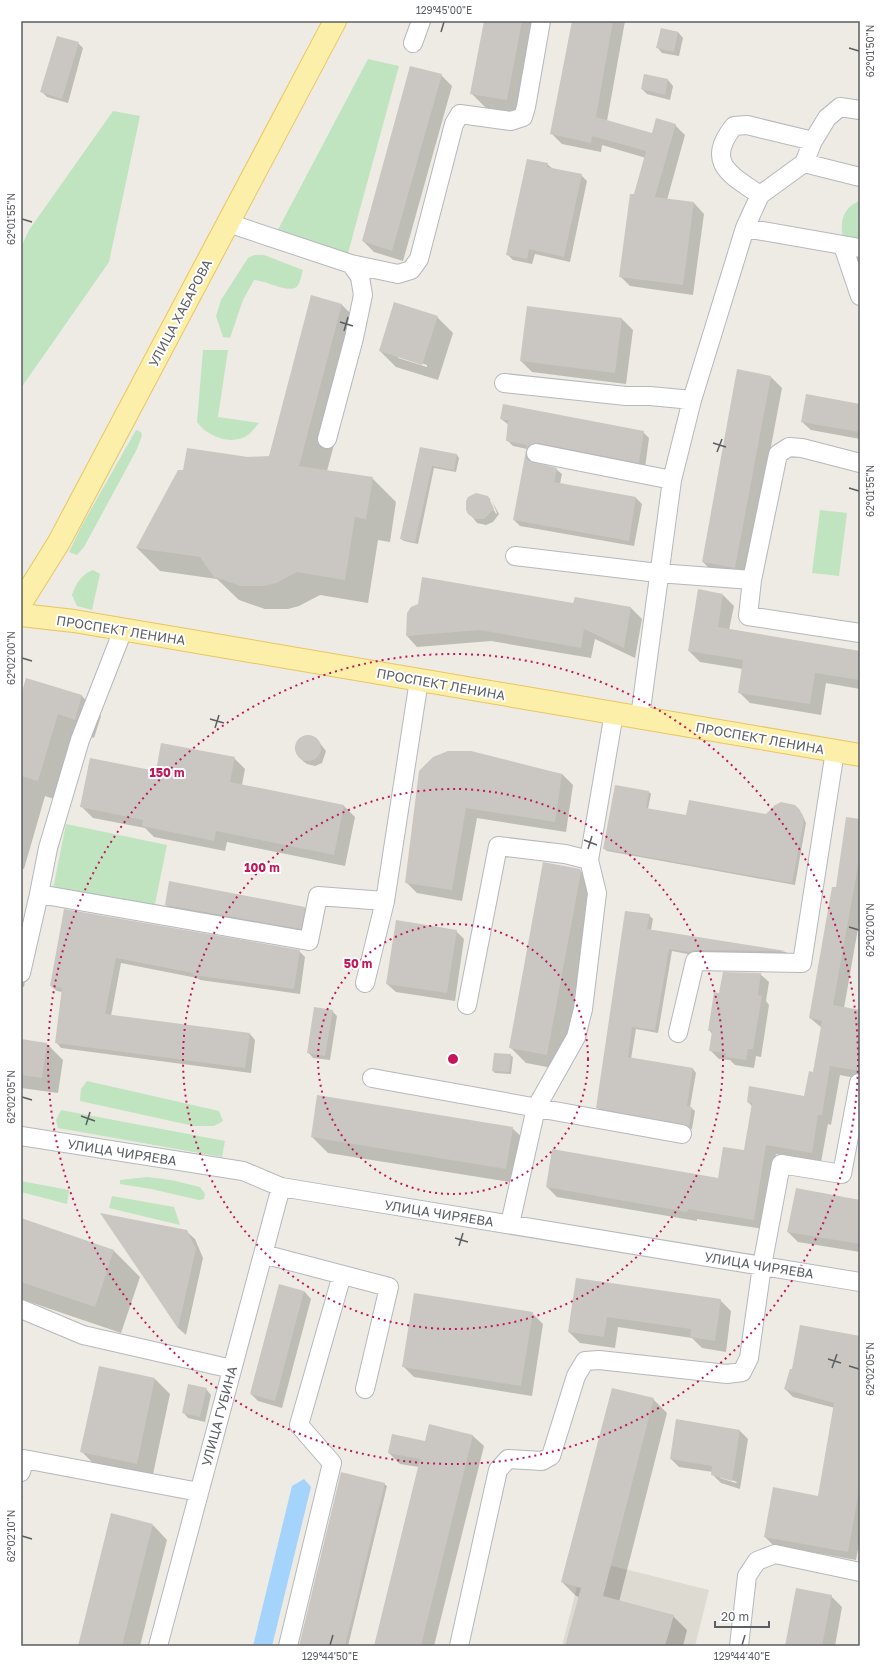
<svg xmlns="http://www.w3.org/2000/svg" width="881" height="1667" font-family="'Golos Text',sans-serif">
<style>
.education{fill:#dddad1}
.green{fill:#c0e4c0}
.water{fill:#a4d4fb}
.shadow{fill:#0003;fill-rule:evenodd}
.building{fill:#cac7c2}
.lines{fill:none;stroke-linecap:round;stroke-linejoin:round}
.minor-casing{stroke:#b5b8bc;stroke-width:20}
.major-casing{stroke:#ebc55e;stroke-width:24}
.minor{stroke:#fff;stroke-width:18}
.major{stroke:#fbefa9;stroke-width:22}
.ticks{fill:none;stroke:#5b5e63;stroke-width:1.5}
.ring{fill:none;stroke:#c2185b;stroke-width:2;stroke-dasharray:2 4}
.labels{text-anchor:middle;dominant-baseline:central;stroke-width:4;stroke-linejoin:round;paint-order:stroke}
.street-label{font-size:13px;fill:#5b5e63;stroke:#fff}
.centre{fill:#c2185b;stroke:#fff;stroke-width:2}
.ring-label{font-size:12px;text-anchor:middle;font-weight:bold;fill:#c2185b;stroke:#fff;stroke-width:4;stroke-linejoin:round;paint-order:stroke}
.neatline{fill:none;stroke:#5b5e63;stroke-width:1.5}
.ticks-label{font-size:10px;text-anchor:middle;fill:#5b5e63}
</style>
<rect width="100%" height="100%" fill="#edebe3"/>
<path class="education" d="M584 1559 709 1590 695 1646H562Z"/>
<path class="green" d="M368 59 399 66 345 264 272 241Z
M113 111 140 116 109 262 21 388V247L29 230Z
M860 201V251L843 237C839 222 844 206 860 201Z
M254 255H264L303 270C301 275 301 281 298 285 292 296 266 280 254 280L243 300 230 338 223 337 216 316 221 300 248 258Z
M203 350H228L218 417 259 423C256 426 252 432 248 435 231 446 208 437 197 422Z
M136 430 141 432 142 436 136 451 84 547 77 555 69 552 81 527Z
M820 510 847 513 839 576 812 573Z
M93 570 100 574 92 610 77 606 72 595C76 583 82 574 93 570Z
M66 824 167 845 154 909 53 889Z
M87 1081 219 1111 223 1121 214 1126H194L80 1101 81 1089Z
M61 1110 225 1141 222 1157 58 1128 56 1120Z
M147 1177 171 1180 200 1187 205 1194 204 1199 199 1200 151 1189 120 1184V1180Z
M21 1181 69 1190 67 1204 21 1192Z
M112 1196 174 1207 180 1225 109 1208Z"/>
<path class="water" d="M304 1479 311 1487 272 1646H253L292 1486Z"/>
<path class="shadow" d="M485 21H540L522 116 487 109 471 93Z
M573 21H625L607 121 652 134 675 125 685 135 667 200 694 203 704 214 693 295 630 286 620 276 635 195 646 158 602 145 601 152 562 144 551 133Z
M661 29 678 32 683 38 679 56 662 53 657 47Z
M78 43 83 48 68 103 47 97 42 92Z
M441 75 452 86 403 261 374 252 363 241Z
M668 80 673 86 670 100 647 94 642 89Z
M547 164 553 169 581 175 587 181 570 262 535 254 532 264 513 260 507 254Z
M341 304 365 328 327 471 372 478 396 502 390 542 378 540 368 603 320 595 299 606 288 609H265L239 600 217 579 160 571 137 548 184 471 248 458 269 457Z
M528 307 622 319 633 330 626 384 532 372 521 361Z
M437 317 453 333 438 380 396 367 380 351ZM398 356 427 365V367L398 358Z
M771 377 782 388 746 579 714 573 703 562Z
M860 405V439L811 430 802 422Z
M501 419 643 432 649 438 645 468 531 457V463L556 469 562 474 560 484 636 498 642 504 634 546 520 526 514 520 527 449 513 446 507 440 509 425Z
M420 448 457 455 459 458 456 472 434 468 418 544 404 541 401 539Z
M488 497 491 500H489L496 514 497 513 492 501 499 514 493 522 486 525 477 523 467 510Z
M723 595 734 606 729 630 860 652V689L826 683 821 715 750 703 739 692 743 669 700 662 689 651Z
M575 598 631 608 642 619 635 658 595 639 591 658 491 641 417 647 407 636 574 604Z
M27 680 82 696 101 716 94 738 77 733 57 800 45 796 24 869 21 868V699Z
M308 735 316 738 326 751 322 763 315 766 307 764 304 762 298 756 295 748 300 738Z
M448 752 562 774 573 785 566 832 477 818 462 901 417 893 406 882Z
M234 758 245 769 242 785 344 806 355 817 345 866 227 842 225 851 154 837 145 828 93 818 82 807 157 772Z
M649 792 651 794 648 809 687 816 766 815 794 806 802 814 806 823 795 885 607 851 604 848Z
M860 820V917L844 1008 860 1011V1079L840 1075 831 1125 828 1124 821 1162 776 1154 764 1229 697 1219V1221L557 1197 547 1187 553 1150 719 1179 745 1151 753 1107 748 1102 805 1097 814 1073 822 1028 810 1018 837 888Z
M580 870 596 888 563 1070 526 1063 510 1047Z
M166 905 305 908 307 910 303 931 168 907Z
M65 910 299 951 305 957 300 994 200 980 197 978 121 963 111 1016 250 1034 255 1040 251 1073 61 1048 56 1042 62 992 57 991 51 986Z
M649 915 653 919 651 930 786 952 788 954 693 955 672 951 658 1033 636 1029 631 1059 693 1069 696 1073 690 1107 695 1111 692 1129 601 1111 597 1107Z
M456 931 464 939 455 1001 396 992 387 984Z
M21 945 30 954 24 987 21 986Z
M760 974 769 982 766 1001 769 1005 761 1057 756 1056 754 1068 735 1065 730 1060 719 1059 710 1050 713 1035 709 1030 720 994Z
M332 1011 337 1016 330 1060 313 1058 308 1052Z
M21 1040 47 1044 63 1060 58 1093 21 1088Z
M510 1055 513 1057 511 1074 495 1073 493 1071Z
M512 1128 528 1143 522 1184 328 1153 312 1137Z
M860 1201V1252L798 1242 788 1232Z
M102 1214 186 1231 195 1239 203 1258 186 1335 178 1328Z
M21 1219 114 1251 140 1277 121 1333 21 1299Z
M577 1279 720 1300 731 1311 726 1352 702 1348 692 1338 618 1327 615 1348 580 1343 569 1332Z
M304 1291 311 1299 282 1408 258 1401 251 1394Z
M532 1313 543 1324 532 1396 414 1377 403 1366Z
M860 1337V1538L856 1560 773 1545 765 1537 819 1497 835 1408 793 1397 785 1389 793 1370Z
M155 1379 170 1394 152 1479 97 1467 82 1452Z
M206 1389 211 1395 205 1422 188 1418 183 1412Z
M653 1399 667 1413 619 1602 673 1616 687 1630 683 1646H568L579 1597 576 1596 562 1582Z
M430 1425 473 1436 484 1446 434 1646H375L419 1467 400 1464 389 1453 426 1442Z
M740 1431 748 1439 740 1489 721 1483 712 1474 713 1472 679 1467 671 1459ZM720 1476 737 1482 736 1483 720 1478Z
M384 1484 387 1486 348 1646H300Z
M21 1494 23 1496 21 1504Z
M153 1525 167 1540 140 1646H79Z
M831 1596 842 1607 835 1646H786Z"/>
<path class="building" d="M484 21H522L507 100 470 94Z
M572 21H613L596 117 652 133 656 118 676 124 655 197 694 202 683 285 619 277 630 194H634L646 151 592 136 591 143 550 134Z
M661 28 678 32 674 52 656 48Z
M57 36 79 42 62 99 40 92Z
M410 66 442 74 392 251 362 241Z
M644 74 668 79 665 95 641 89Z
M527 159 548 163 547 167 582 174 564 257 529 249 527 259 506 255Z
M311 295 342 304 299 466 373 477 366 519 355 517 345 580 297 572 276 583 264 586H241L214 577 200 557 136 548 178 470H183L187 448 248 457 269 456Z
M394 302 438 316 422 365 379 351Z
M527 306 622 318 615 373 520 361Z
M737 369 771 376 735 568 702 562Z
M806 394 860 404V432L801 422Z
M503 404 644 431 639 463 538 443 528 446 526 451V457L529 461 557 468 554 482 636 497 629 541 513 520 527 445 506 441 508 420 500 419Z
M420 447 457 454 454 470 432 466 415 542 400 539Z
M476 493 488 496 494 509 484 519H475L468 514 466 510V501L468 497Z
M422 577 573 603 575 597 631 607 624 648 584 629 581 648 480 630 406 636 407 613 411 607 418 604Z
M698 589 723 594 718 627 860 651V680L815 673 810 704 738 693 743 660 688 651Z
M26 678 82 695 75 720 58 714 38 781 21 776V695Z
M295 748a13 13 0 1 1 26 0a13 13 0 1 1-26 0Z
M161 743 235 757 230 782 344 805 334 855 216 831 214 841 142 826 143 820 80 807 90 758 156 771Z
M448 751H471L562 774 555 822 466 808 452 890 405 883 419 771 433 757Z
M615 785 649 791 646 808 686 815 689 800 766 814 775 805 781 802 795 805 800 810 804 820 792 883 603 849Z
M846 817 860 819V866H858L833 1005 860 1010V1071L830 1066 822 1115H818L812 1153 766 1145 754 1220 688 1209 687 1212 546 1187 552 1149 718 1178 723 1147 744 1150 752 1103 747 1102 749 1086 804 1096 809 1071 813 1072 822 1021 809 1018 832 887H836Z
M543 862 580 869 581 872 547 1055 509 1048Z
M169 881 305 907 301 929 165 905Z
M64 909 300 950 294 989 193 975V973L116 958 105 1014 250 1033 245 1068 55 1043 62 988 50 986Z
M625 911 650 914 647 929 786 951 695 950 689 952 669 949 655 1030 632 1027 628 1057 693 1068 687 1106 692 1107 689 1126 596 1108Z
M396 920 457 930 447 993 386 984Z
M723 972 761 973 758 995 762 996 753 1049H748L746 1060 726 1057V1053L709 1051 712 1031H708L714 992 719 993Z
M314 1007 333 1010 325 1056 307 1053Z
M21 1039 47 1043 42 1078 21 1075Z
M494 1053 511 1054 509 1072 492 1071Z
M317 1095 513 1127 506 1169 311 1137Z
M796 1188 860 1200V1244L787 1232Z
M100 1213 187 1230 196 1249 178 1328Z
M21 1218 114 1250 95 1307 21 1282Z
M576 1278 721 1299 715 1341 690 1337 691 1329 607 1317 604 1337 568 1332Z
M279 1284 304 1291 275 1401 250 1394Z
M414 1293 533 1312 521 1386 402 1367Z
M800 1325 860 1336V1485L848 1552 764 1537 773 1487 818 1496 834 1403 784 1389 790 1369H792Z
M99 1366 155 1378 137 1464 80 1452Z
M188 1384 207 1388 200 1417 182 1413Z
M612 1388 654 1398 603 1596 674 1615 665 1646H565L581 1588 561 1582Z
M676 1419 740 1430 732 1481 711 1475 712 1466 670 1459Z
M429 1424 473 1435 421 1646H374L420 1459 388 1453 392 1434 425 1441Z
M341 1472 385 1483 345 1646H299Z
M111 1513 153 1524 122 1646H78Z
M796 1588 832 1595 822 1646H785Z"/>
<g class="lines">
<g class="minor-casing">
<path id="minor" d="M413 43 421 21
M804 163 860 177
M760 195C731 175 704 163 734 126L747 125 813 141
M228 223 351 264 360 277 363 295 354 338 327 439
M745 228 860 248
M843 246 860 296
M351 264 398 274 411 270 419 259 454 124 460 114 511 121 523 117 526 107 541 21
M504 383 626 396H650L692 400 672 480 640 717
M692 400 745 228 760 195 804 163 813 141 827 118 840 107 860 110
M536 453 672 480
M860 463 802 448 789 447 778 454 752 580 748 616 860 633
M515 556 658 573 752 580
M39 894 48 848 80 740 123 630
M21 973 39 894 309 941 318 896 385 901
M365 983 385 901 419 680
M467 1005 498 846 565 854 589 860
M678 1033 695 961 802 963 835 751
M372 1078 682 1134
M21 1136 243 1171 281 1187 860 1282
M510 1224 536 1108 576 1037 583 1009 597 893 589 860 614 713
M263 1254 389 1287 365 1389
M21 1309 83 1335 232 1369
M21 1472 24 1459 199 1492
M158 1646 281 1187
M288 1646 332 1463 299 1425 342 1275
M459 1646 498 1470 508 1459 542 1461 551 1456 576 1376 585 1361 599 1360 727 1374 742 1372 749 1358 762 1266 781 1164 842 1174 859 1083
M739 1646 747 1576 757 1561 775 1554 860 1572"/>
</g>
<g class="major-casing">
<path id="major" d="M21 603 59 542 335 21
M21 615 74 621 860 755"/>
</g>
<use href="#minor" class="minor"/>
<use href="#major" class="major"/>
</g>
<path class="ticks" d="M441 32 444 22M849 48 859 51M22 219 32 222M340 322 353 326M344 331 348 317M713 443 726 447M717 452 722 439M849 488 859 491M22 658 32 661M210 719 224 723M215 728 219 715M584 840 597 845M588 849 592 836M849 927 859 930M22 1097 32 1100M81 1116 95 1121M86 1125 90 1112M455 1238 468 1242M459 1246 463 1233M828 1359 841 1363M849 1366 859 1369M832 1368 837 1354M22 1536 32 1539M330 1645 333 1635M742 1645 745 1635"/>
<g class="ring">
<circle cx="453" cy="1059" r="135"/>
<circle cx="453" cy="1059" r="270"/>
<circle cx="453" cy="1059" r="405"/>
</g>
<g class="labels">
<g class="street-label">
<text transform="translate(180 313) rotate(-62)">УЛИЦА ХАБАРОВА</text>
<text transform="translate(121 630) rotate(9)">ПРОСПЕКТ ЛЕНИНА</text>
<text transform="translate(441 684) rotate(10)">ПРОСПЕКТ ЛЕНИНА</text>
<text transform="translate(760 738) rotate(10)">ПРОСПЕКТ ЛЕНИНА</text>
<text transform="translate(122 1152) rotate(9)">УЛИЦА ЧИРЯЕВА</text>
<text transform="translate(439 1213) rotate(9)">УЛИЦА ЧИРЯЕВА</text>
<text transform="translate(759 1265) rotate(9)">УЛИЦА ЧИРЯЕВА</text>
<text transform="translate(219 1416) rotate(-75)">УЛИЦА ГУБИНА</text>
</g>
</g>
<circle cx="453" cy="1059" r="6" class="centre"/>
<g class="ring-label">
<text x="167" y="777">150 m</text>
<text x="262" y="872">100 m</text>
<text x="358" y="968">50 m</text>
</g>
<rect width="881" height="1667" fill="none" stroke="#ffffff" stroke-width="44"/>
<path d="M715 1621v6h54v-6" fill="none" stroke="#5b5e63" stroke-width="2"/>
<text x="721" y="1621" font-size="12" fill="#5b5e63" stroke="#ffffff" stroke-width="3" paint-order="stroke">20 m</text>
<rect x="22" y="22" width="837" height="1623" class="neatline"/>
<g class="ticks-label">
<text x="444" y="14">129°45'00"E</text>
<text transform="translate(870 51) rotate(-90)" y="4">62°01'50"N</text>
<text transform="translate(11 219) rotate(-90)" y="4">62°01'55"N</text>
<text transform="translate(870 491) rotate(-90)" y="4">62°01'55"N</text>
<text transform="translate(11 658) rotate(-90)" y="4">62°02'00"N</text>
<text transform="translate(870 930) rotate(-90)" y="4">62°02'00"N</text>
<text transform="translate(11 1097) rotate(-90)" y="4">62°02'05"N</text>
<text transform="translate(870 1369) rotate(-90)" y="4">62°02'05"N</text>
<text transform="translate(11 1536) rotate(-90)" y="4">62°02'10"N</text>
<text x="330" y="1660">129°44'50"E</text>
<text x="742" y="1660">129°44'40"E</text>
</g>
</svg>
